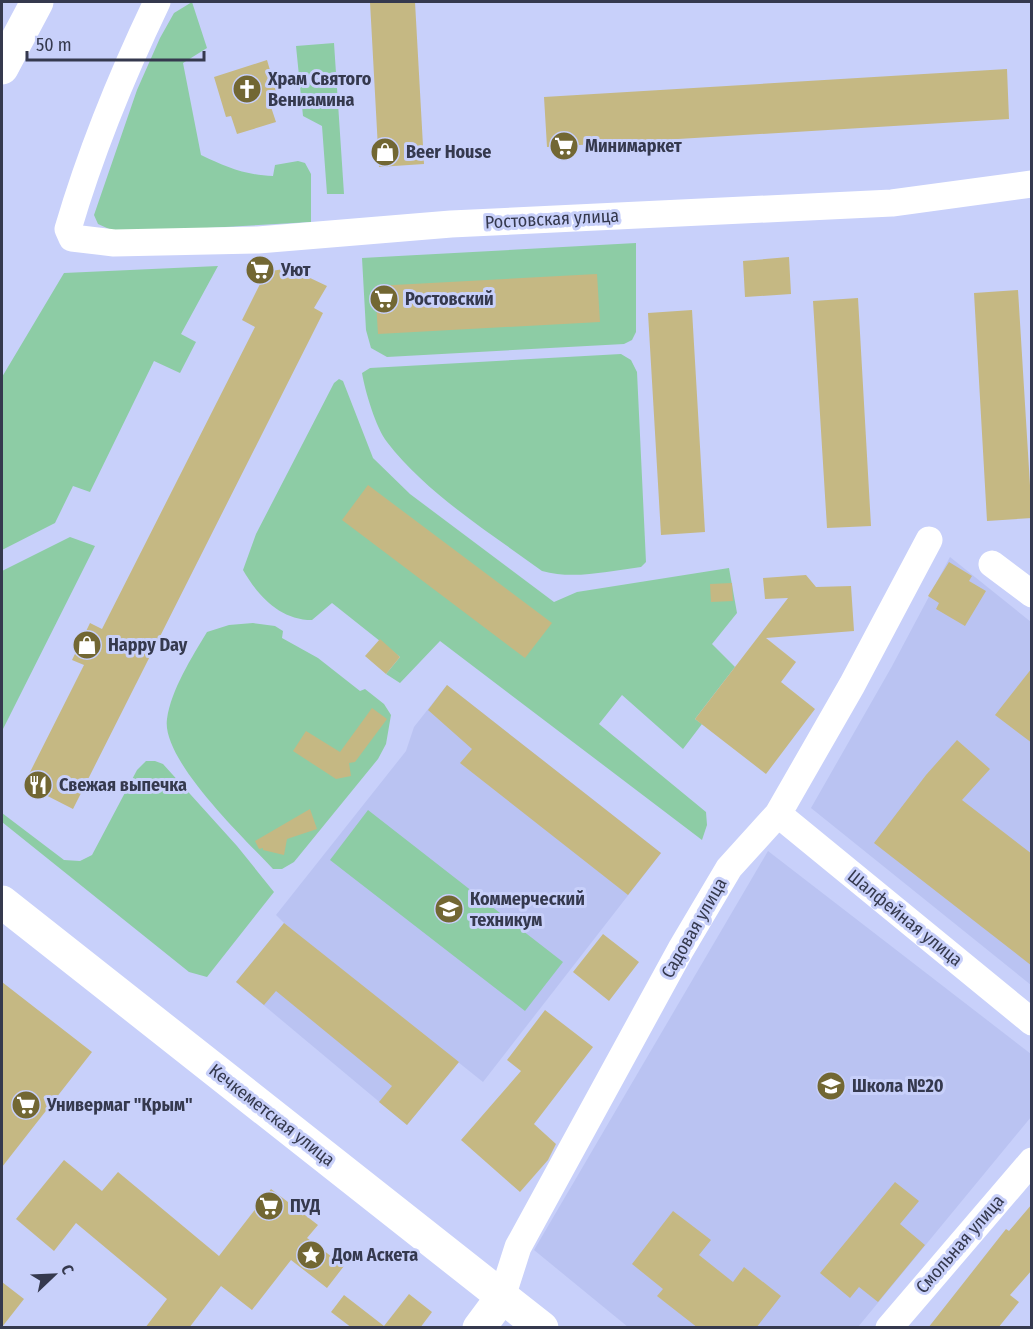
<svg xmlns="http://www.w3.org/2000/svg" width="1033" height="1329" font-family="'Fira Sans Condensed',sans-serif">
<style>
.built{fill:#bac3f2}
.green{fill:#8dcca5}
.building{fill:#c5b883}
.lines{fill:none;stroke-linecap:round;stroke-linejoin:round}
.street{stroke:#fff;stroke-width:27}
.secondary{stroke:#fff;stroke-width:33}
.primary{stroke:#fff;stroke-width:33}
.labels{text-anchor:middle;dominant-baseline:central;stroke-width:6;stroke-linejoin:round;paint-order:stroke}
.poi-label{font-size:18px;font-weight:bold;fill:#35394e;stroke:#c8d0fa;text-anchor:start}
.street-label{font-size:18px;fill:#35394e;stroke:#c8d0fa}
</style>
<rect width="100%" height="100%" fill="#c8d0fa"/>
<path class="built" d="M950 557 1031 622V985L811 808 891 668Z
M447 685 661 853 483 1082 458 1062 407 1125 236 982 284 923 276 915 406 751 414 727Z
M768 851 1031 1054V1117L858 1327H628L534 1250Z"/>
<path class="green" d="M192 2 207 48 183 63 201 155C226 167 245 175 273 176L275 165 298 161 305 163 311 174V222L118 233 98 224 94 215 137 90 160 38 174 13Z
M334 43 344 194H327L322 126 303 116 296 46Z
M636 243V332L632 340 624 344 387 357 371 348 366 330 362 258Z
M218 266 181 334 196 342 180 373 154 361 90 492 73 486 55 523 2 550V377L64 273Z
M621 354 631 360 637 372 646 562 641 567C608 571 574 580 542 571 489 532 427 494 387 442 376 428 365 391 362 373L370 368Z
M339 379 343 381 373 458 410 494 554 602 577 592 729 568 737 613 712 644 735 667 695 719 702 724 683 749 622 695 599 724 706 812 707 825 702 840 440 641 400 683 386 674 400 657 332 603 312 620C280 620 258 596 243 570L256 534 334 383Z
M70 537 95 546 2 731V571Z
M253 623 275 626 283 631 282 638 318 658 360 691 365 689 384 704 391 715 386 744 378 759 294 862 282 869H273C245 839 161 760 167 719 171 690 192 657 207 632L229 625Z
M146 761H155L163 764 237 846 274 892 207 977 189 972 2 822V813L64 860 80 861 92 855 137 770Z
M368 810 563 962 525 1011 330 860Z"/>
<path class="building" d="M370 2H415L424 164 379 167Z
M267 60 279 101 270 104 276 122 237 134 231 116 226 117 214 77Z
M1007 69 1009 119 547 147 544 97Z
M789 257 791 294 745 297 743 261Z
M289 268 327 286 314 308 323 313 73 809 24 784 84 665 72 660 90 623 102 629 255 327 242 320 266 272Z
M597 274 600 322 378 334 375 286Z
M1018 290 1032 518 987 521 974 293Z
M858 298 871 526 827 528 813 301Z
M692 310 705 532 661 535 648 313Z
M368 485 552 623 525 658 342 520Z
M949 562 972 576 969 581 986 591 965 626 936 609 939 603 928 596Z
M806 575 816 587 851 586 854 631 766 638 796 662 781 682 815 709 766 774 695 719 788 598 765 599 763 578Z
M732 583 733 601 711 602 710 584Z
M380 639 400 657 386 674 365 656Z
M1032 668V743L995 715Z
M447 685 661 853 628 895 460 763 472 749 428 710Z
M372 708 387 719 355 762 349 763 351 776 336 779 293 751 306 731 340 752Z
M957 740 990 769 962 800 1032 854V966L874 843 926 775Z
M310 809 317 829 287 839 284 855 263 850V848L259 849 255 841Z
M284 923 459 1062 407 1125 379 1102 392 1086 276 991 264 1005 236 982Z
M603 934 639 962 609 1001 573 972Z
M2 982 92 1052 2 1167Z
M545 1010 593 1047 534 1124 556 1144 548 1160 520 1192 461 1140 521 1071 507 1060Z
M64 1160 102 1191 118 1172 219 1256 271 1189 318 1225 307 1238 344 1266 327 1288 291 1260 252 1310 221 1286 189 1328H145L167 1299 76 1223 54 1251 16 1219Z
M895 1182 919 1201 900 1224 925 1245 878 1302 859 1287 850 1298 820 1273Z
M1032 1204V1270L1010 1295 1019 1302 998 1328H928L1006 1229 1009 1231Z
M673 1211 711 1240 699 1255 733 1282 744 1267 781 1296 756 1328H698L657 1296 663 1289 632 1264Z
M2 1282 24 1299 2 1327Z
M409 1294 432 1312 420 1328H352L331 1312 344 1295 384 1326Z"/>
<g class="lines">
<path class="street" d="M157 2C122 75 91 151 68 229L72 238 114 243 258 240 451 224 892 203 1032 184
M992 564 1032 594
M778 814 1032 1022
M502 1297 518 1247 681 949 729 868 778 814 852 685 929 540
M889 1328 1032 1161"/>
<path class="secondary" d="M479 1328 502 1297"/>
<path class="primary" d="M2 68 37 2
M2 902 542 1328"/>
</g>
<defs>
<g id="church-disc" transform="scale(1.5)"><circle r="9.5" fill="#726733" stroke="#c8d0fa"/><path d="M-1.2-6h2.4v3.5h3.3v2.4h-3.3V6h-2.4V-.1h-3.3v-2.4h3.3Z" fill="#fff"/></g>
<g id="supermarket-disc" transform="scale(1.5)"><circle r="9.5" fill="#726733" stroke="#c8d0fa"/><path d="M-6-5.5h2.5l.6 2H6L4.5 2H-2.5L-4.4-4H-6ZM-1.5 3.2a1.3 1.3 0 1 0 .1 0ZM3 3.2a1.3 1.3 0 1 0 .1 0Z" fill="#fff"/></g>
<g id="shop-disc" transform="scale(1.5)"><circle r="9.5" fill="#726733" stroke="#c8d0fa"/><path d="M-5-2.5h2.3a2.7 3.5 0 0 1 5.4 0H5L5.5 6h-11ZM-1.5-2.5h3a1.5 2.3 0 0 0-3 0Z" fill="#fff"/></g>
<g id="restaurant-disc" transform="scale(1.5)"><circle r="9.5" fill="#726733" stroke="#c8d0fa"/><path d="M-5-6h1v4h1v-4h1v4h1v-4h1v5L-1.5 .5V6h-2V.5L-5-1ZM5-6V6H3V1.5H1.5Q1.5-4 5-6Z" fill="#fff"/></g>
<g id="university-disc" transform="scale(1.5)"><circle r="9.5" fill="#726733" stroke="#c8d0fa"/><path d="M0-5L7-2L0 1L-7-2ZM-4 1L0 2.5L4 1V4Q0 6-4 4Z" fill="#fff"/></g>
<g id="school-disc" transform="scale(1.5)"><circle r="9.5" fill="#726733" stroke="#c8d0fa"/><path d="M0-5L7-2L0 1L-7-2ZM-4 1L0 2.5L4 1V4Q0 6-4 4Z" fill="#fff"/></g>
<g id="sight-disc" transform="scale(1.5)"><circle r="9.5" fill="#726733" stroke="#c8d0fa"/><path d="M0-6L1.8-2.2L6-1.7L2.9 1.2L3.7 5.4L0 3.3L-3.7 5.4L-2.9 1.2L-6-1.7L-1.8-2.2Z" fill="#fff"/></g>
</defs>
<g fill-rule="evenodd">
<use href="#church-disc" x="247" y="89"/>
<use href="#supermarket-disc" x="564" y="146"/>
<use href="#shop-disc" x="385" y="152"/>
<use href="#supermarket-disc" x="260" y="270"/>
<use href="#supermarket-disc" x="384" y="299"/>
<use href="#shop-disc" x="87" y="645"/>
<use href="#restaurant-disc" x="38" y="785"/>
<use href="#university-disc" x="449" y="909"/>
<use href="#school-disc" x="831" y="1086"/>
<use href="#supermarket-disc" x="26" y="1105"/>
<use href="#supermarket-disc" x="269" y="1206"/>
<use href="#sight-disc" x="311" y="1255"/>
</g>
<g class="labels">
<g class="poi-label">
<text x="268" y="79">Храм Святого<tspan x="268" dy="21">Вениамина</tspan></text>
<text x="585" y="146">Минимаркет</text>
<text x="406" y="152">Beer House</text>
<text x="281" y="270">Уют</text>
<text x="405" y="299">Ростовский</text>
<text x="108" y="645">Happy Day</text>
<text x="59" y="785">Свежая выпечка</text>
<text x="470" y="899">Коммерческий<tspan x="470" dy="21">техникум</tspan></text>
<text x="852" y="1086">Школа №20</text>
<text x="47" y="1105">Универмаг "Крым"</text>
<text x="290" y="1206">ПУД</text>
<text x="332" y="1255">Дом Аскета</text>
</g>
<g class="street-label">
<text transform="translate(552 219) rotate(-3)">Ростовская улица</text>
<text transform="translate(905 918) rotate(39)">Шалфейная улица</text>
<text transform="translate(694 928) rotate(-60)">Садовая улица</text>
<text transform="translate(272 1115) rotate(38)">Кечкеметская улица</text>
<text transform="translate(960 1244) rotate(-49)">Смольная улица</text>
</g>
</g>
<rect width="1033" height="1329" fill="none" stroke="#35394e" stroke-width="6"/>
<g transform="translate(54 1275) rotate(67)" stroke="#c8d0fa" stroke-width="4.5" paint-order="stroke">
<path d="M0-4.5L10 22L0 15L-10 22Z" fill="#35394e"/>
<text y="-9" font-size="16" font-weight="bold" text-anchor="middle" fill="#35394e">С</text>
</g>
<path d="M27 51v9h177v-9" fill="none" stroke="#35394e" stroke-width="3"/>
<text x="36" y="51" font-size="18" fill="#35394e" stroke="#c8d0fa" stroke-width="4.5" paint-order="stroke">50 m</text>
</svg>
